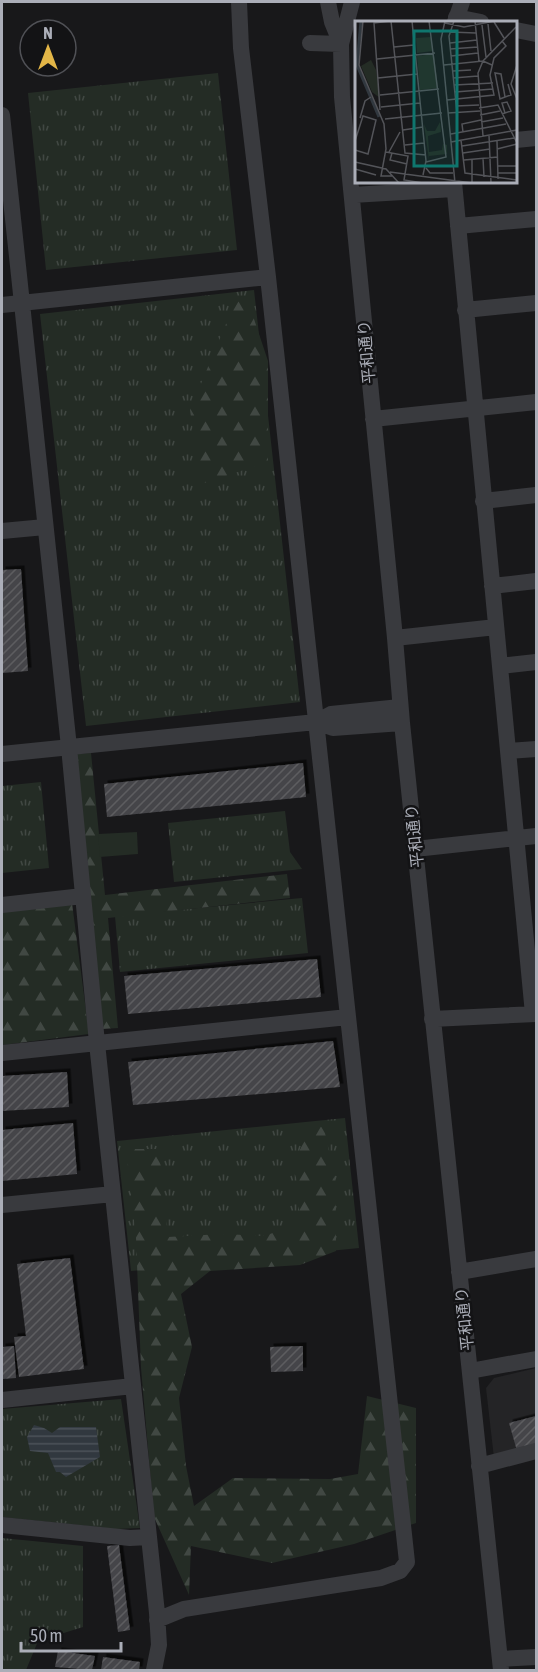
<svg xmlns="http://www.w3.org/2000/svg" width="538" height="1672" font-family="'Asap Condensed','Noto Sans JP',sans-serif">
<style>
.built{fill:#242426}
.grass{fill:url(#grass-tufts)}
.forest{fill:url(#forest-firs)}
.green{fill:#242c25}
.water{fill:url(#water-rules)}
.building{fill:url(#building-hatch);filter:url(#shadow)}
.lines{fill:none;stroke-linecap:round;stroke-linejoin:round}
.minor{stroke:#393a3e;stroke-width:16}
.labels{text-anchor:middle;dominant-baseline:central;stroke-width:5;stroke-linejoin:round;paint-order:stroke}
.street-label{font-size:16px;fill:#abaeb8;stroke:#131315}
.inset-river{fill:none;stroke:#31383f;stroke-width:3}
.inset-road{fill:none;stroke:#535459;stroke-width:1.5}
.view{fill:#0f766e;fill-opacity:0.15;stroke:#0f766e;stroke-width:3}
.inset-edge{fill:none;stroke:#abaeb8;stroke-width:3}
</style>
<defs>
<pattern id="grass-tufts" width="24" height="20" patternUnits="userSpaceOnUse" patternTransform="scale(1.5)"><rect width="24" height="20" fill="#242c25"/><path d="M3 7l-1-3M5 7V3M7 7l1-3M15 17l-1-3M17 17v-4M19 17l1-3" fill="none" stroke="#414843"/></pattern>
<pattern id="forest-firs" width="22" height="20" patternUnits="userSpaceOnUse" patternTransform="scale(1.5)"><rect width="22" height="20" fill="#242c25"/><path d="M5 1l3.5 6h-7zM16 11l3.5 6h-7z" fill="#414843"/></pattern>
<pattern id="water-rules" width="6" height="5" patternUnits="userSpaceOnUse" patternTransform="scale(1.5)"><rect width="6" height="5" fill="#31383f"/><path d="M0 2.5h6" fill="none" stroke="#4c5259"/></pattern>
<pattern id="building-hatch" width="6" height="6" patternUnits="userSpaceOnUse" patternTransform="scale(1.5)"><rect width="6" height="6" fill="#454549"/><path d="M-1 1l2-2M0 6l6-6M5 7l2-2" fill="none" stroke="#5d5d61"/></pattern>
<filter id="shadow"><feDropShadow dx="3.5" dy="-3.5" stdDeviation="0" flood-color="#0009"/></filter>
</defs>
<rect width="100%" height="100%" fill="#18181a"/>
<path class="built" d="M536 1368V1446L494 1458 486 1388 494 1378Z"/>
<path class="grass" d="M218 73 237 250 46 270 28 93Z
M254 290 300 702 86 726 40 314Z
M41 782 49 868 2 873V786Z
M285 811 290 852 302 869 174 882 168 823Z
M302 898 308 953 120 972 115 916Z
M345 1118 359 1248 131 1271 117 1141Z
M121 1399 140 1528 115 1529 2 1517V1409Z
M2 1538 83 1546V1627L38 1641 26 1670H2Z"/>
<path class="forest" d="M236 300 250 307 268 361V462L201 484 190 410Z
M91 753 105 895 287 874 290 898 108 918 118 1028 102 1029 76 754Z
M72 903 89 1034 2 1045V912Z
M310 1122 324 1128 335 1179 336 1251 300 1265 210 1271 181 1294 192 1347 179 1398 186 1466 194 1506 233 1478 330 1479 358 1474 367 1396 416 1408V1523L354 1544 272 1563 191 1546 189 1595 154 1517 141 1368 136 1238 126 1149H159L168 1237 222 1234 264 1236 299 1224V1186L293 1169Z"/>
<path class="green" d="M137 832 138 854 100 857 98 834Z"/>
<path class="water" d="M34 1425 44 1428 52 1433 60 1427H96L100 1457 66 1477 60 1472H56L48 1453 30 1451 27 1437Z"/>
<path class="building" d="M21 569 28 671 2 673V570Z
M303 763 306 797 107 817 104 784Z
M317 959 321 997 128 1014 124 976Z
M333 1041 340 1087 133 1105 128 1062Z
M67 1072 69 1107 2 1111V1076Z
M73 1123 77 1174 2 1181V1130Z
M70 1258 84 1369 19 1377 14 1337 26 1336 17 1264Z
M14 1346 16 1378 3 1379 2 1347Z
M303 1346V1371L271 1372 270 1347Z
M536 1416V1446L517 1451 509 1423Z
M119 1545 130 1630 118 1632 107 1546Z
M58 1651 95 1656 92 1670 55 1667Z
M103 1657 140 1662 139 1670H101Z"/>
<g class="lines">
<path class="minor" d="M352 2 341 44 342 97 395 638 402 723 501 1670
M456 17 481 22
M455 22 462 2
M516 30 536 34
M310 43 341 44 332 22 328 2
M2 115 69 747 97 1043 157 1613 159 1645 154 1670
M516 140 536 138
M454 182 533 1014
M352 195 454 189
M458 226 536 219
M2 305 268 277
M465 310 536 303
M373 419 536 402
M483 501 536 495
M2 531 45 527
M492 586 536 581
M395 638 496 627
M500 666 536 662
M400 707 331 714 316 722 333 728 402 723
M508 751 536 749
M2 754 316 722
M415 849 536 836
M2 905 83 896
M432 1019 536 1014
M2 1053 348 1017
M2 1205 113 1194
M459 1272 536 1259
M470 1371 536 1359
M2 1400 133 1386
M479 1466 536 1451
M2 1525 130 1538 149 1537
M157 1620 184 1609 381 1578 400 1571 407 1562 268 277 241 48 239 2
M500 1659 536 1657"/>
</g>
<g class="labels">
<g class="street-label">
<text transform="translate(366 352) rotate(-95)">平和通り</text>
<text transform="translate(414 836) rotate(-96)">平和通り</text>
<text transform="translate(464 1319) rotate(-96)">平和通り</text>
</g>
</g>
<g transform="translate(355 21)">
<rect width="162" height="162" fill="#18181a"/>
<path d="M76 16 78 30 62 32 61 17ZM79 33 83 67 65 69 62 35Z" fill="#242c25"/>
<path d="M16 39 21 49 25 77 17 71 6 45ZM85 101 86 111 73 115 74 131 87 129 88 123 92 124V133L74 135V139L69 103 72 110H80Z" fill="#242c25"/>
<path class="inset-river" d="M6 0 2 44 24 96"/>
<path class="inset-road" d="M8 0 4 44 29 103 31 128 26 155H38M36 0 50 132 71 134M57 0 71 140 68 154M90 0 86 18 100 162M99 0 94 15 102 92M120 0 124 40M139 1 149 17M90 2 109 6 140 0M133 3 136 30M127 4 131 36M95 11 121 12M95 22 122 19M39 26 59 24M95 28 123 26M96 35 123 32M22 38 80 32M89 44 128 40 137 44M162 44 156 63 162 78M98 50 116 49M23 57 62 53M98 57 123 55M99 64 138 62M100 71 138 68M25 74 84 68M150 76 146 53 140 52 145 78 150 76 156 74 153 63M92 79 139 74 135 54 139 37 151 25 147 20M101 85 124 84M26 86 65 82M124 87 143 84 162 122M25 89 19 2 35 0M93 92 125 90M147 93 156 90 152 81 147 82 150 92M125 94 145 90M5 97 10 80 16 76M30 98 87 92M126 101 148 97M48 109 68 106M108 111 107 103 126 99M96 113 151 103M134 114 136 162M128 115 123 52 128 40 161 6M106 119 110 152 162 159M0 120 8 95 21 99 13 133 0 129M142 120 143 158M96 121 162 109M50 124 69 122M107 125 159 117M142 128 162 123M31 131 53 135 49 159 68 162M34 131 45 111M37 132 35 139 52 143M108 132 135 128M128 137 129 156M109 139 143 136M0 141 31 148 44 162M71 141 91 136 74 0M143 145H162M71 147 75 152H98M0 148 21 154M35 151 117 162M143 152H162M117 162V139"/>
<path class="view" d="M59 10H102V145H59Z"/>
<rect width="162" height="162" class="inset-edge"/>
</g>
<rect width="538" height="1672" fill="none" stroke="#abaeb8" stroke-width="6"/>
<g transform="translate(48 48)"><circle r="28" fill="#131315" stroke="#505156" stroke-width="1.5"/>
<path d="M0-4.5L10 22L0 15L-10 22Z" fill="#e3b647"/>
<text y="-9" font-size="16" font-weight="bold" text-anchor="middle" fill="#abaeb8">N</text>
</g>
<path d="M21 1642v9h100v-9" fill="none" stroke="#abaeb8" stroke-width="3"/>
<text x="30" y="1642" font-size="18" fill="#abaeb8" stroke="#131315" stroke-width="4.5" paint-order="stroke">50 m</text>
</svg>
